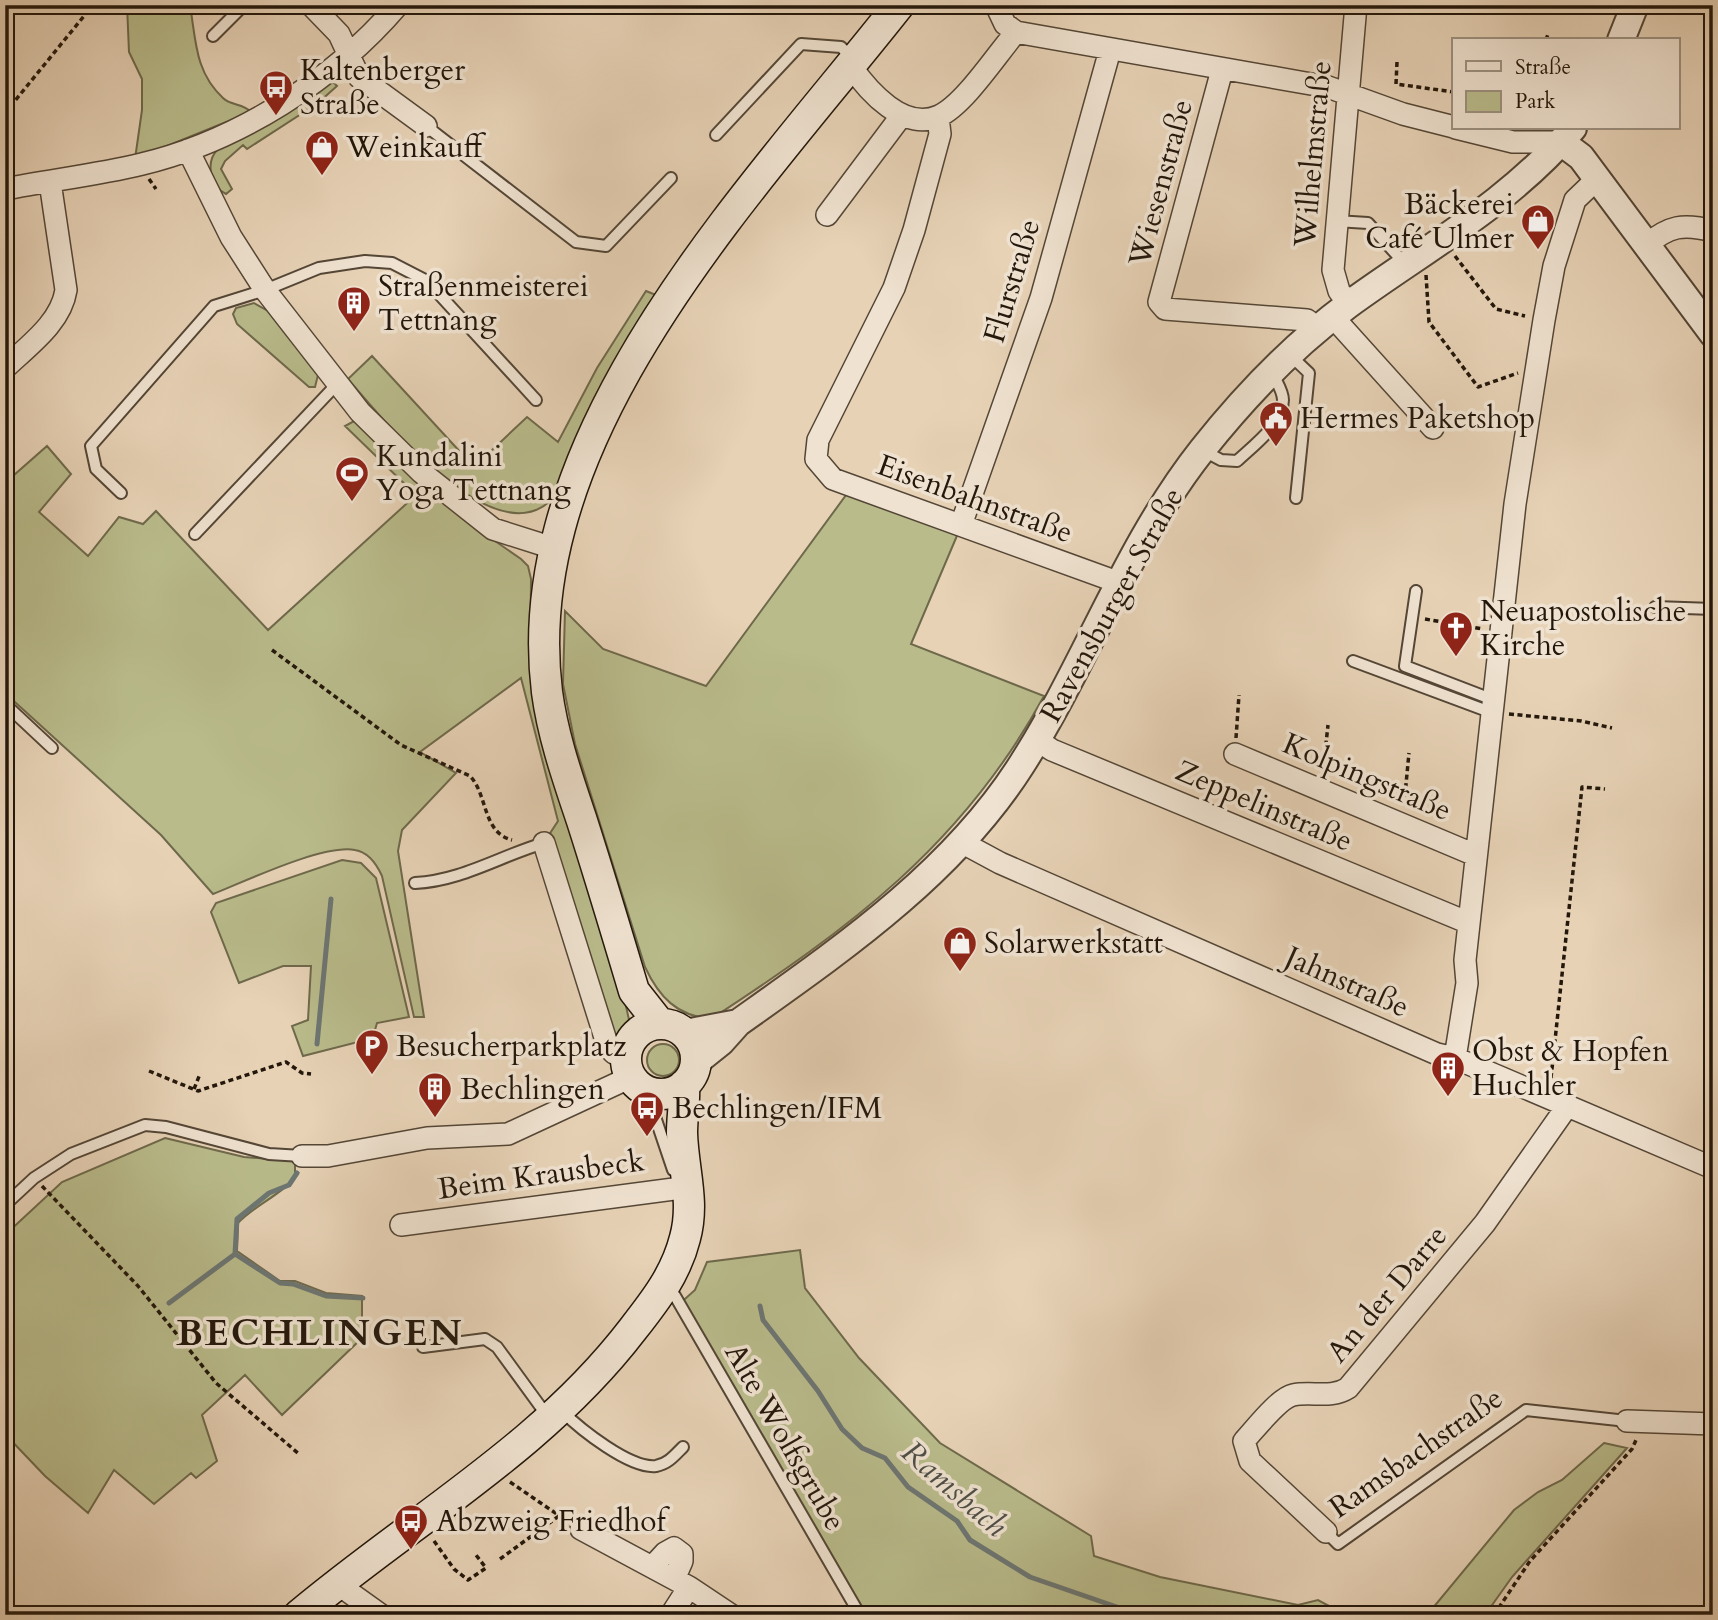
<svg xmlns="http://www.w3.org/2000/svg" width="1718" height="1620" font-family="Cardo,serif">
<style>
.green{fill:#b9bb8b;stroke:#6e694b;stroke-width:2}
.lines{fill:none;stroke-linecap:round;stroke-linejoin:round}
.stream{stroke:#6c7673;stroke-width:5}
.service-casing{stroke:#544636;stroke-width:14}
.minor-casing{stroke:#544636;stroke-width:24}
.tertiary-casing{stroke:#544636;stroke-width:30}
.secondary-casing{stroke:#23170b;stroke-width:33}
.path{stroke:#23170b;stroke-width:3.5;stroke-dasharray:5 3.5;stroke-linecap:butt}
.service{stroke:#efe2d0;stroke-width:10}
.minor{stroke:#efe2d0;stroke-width:21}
.tertiary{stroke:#efe2d0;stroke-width:26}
.secondary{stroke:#efe2d0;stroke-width:30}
.labels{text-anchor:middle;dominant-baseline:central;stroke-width:7;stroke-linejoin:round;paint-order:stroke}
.poi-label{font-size:30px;fill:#23170b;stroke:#efe2d0;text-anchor:start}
.street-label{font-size:30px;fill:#23170b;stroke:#efe2d0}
.water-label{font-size:32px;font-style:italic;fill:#4d4e48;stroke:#efe2d0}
.district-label{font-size:37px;font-weight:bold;letter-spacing:2px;fill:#23170b;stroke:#efe2d0}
</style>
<rect width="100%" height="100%" fill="#e7d2b6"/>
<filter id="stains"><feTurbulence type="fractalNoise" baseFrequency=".00286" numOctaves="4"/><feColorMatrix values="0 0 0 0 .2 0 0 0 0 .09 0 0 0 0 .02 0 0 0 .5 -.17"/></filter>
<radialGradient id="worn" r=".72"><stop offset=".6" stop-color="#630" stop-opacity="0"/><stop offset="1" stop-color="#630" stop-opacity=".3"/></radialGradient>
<path class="green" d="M127 5H190C196 41 195 72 223 98 231 106 243 103 251 112L135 159 142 110V79L129 52Z
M332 81 337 86 318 103 247 149 243 145 225 161 221 169 232 189 226 194C210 186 205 162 218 149Z
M646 291 661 297C638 337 614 376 592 417 582 436 563 490 549 502 491 552 382 419 348 379L372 356 474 467 527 417 558 442 597 368Z
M254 303 268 311 318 375 315 387H309L237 324 233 314 236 308Z
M356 420 462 518 521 559 528 566 531 579 530 674 542 731 623 993 632 1033 619 1051 545 841 558 821 521 678 420 752 456 773 402 830 398 851 424 1017H414L382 876C377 865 368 852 355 850 323 844 246 881 213 894L161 835 5 693V483L47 446 71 474 39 512 88 556 119 517 143 524 156 511 268 630 416 495 345 426Z
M849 491 959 531 911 644 1044 696C963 845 849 929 711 1019 677 1016 659 997 645 967L575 744 563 684 565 611 603 649 706 686Z
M342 860 361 863 376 878 409 1017 377 1023 375 1030 364 1033 362 1041 303 1056 292 1026 308 1020 311 966H283L239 983 211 912 216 903Z
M647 1060a16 16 0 1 1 32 0a16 16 0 1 1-32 0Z
M165 1138 244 1157 295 1161V1173H298C284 1194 256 1204 238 1223L237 1251 280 1281H295L326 1293 362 1296V1338L282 1415 245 1375 202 1415 217 1461 196 1478 191 1473 154 1504 114 1470 88 1513 45 1476 5 1434V1235L62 1182Z
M800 1250 805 1288 859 1358 940 1443 1091 1536 1094 1556 1160 1577 1298 1605 1318 1600 1346 1615H857L676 1307 695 1290 707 1262Z
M1604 1443 1627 1448 1512 1577 1485 1615H1427L1514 1510 1538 1492 1562 1480Z"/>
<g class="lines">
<path class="stream" d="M317 1044 331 899
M297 1173 289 1185 269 1193 237 1219 235 1254 280 1283 293 1284 326 1296 363 1298
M169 1303 235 1254
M760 1306 763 1320 818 1391 842 1429 862 1448 885 1458 908 1487 957 1521 970 1540 1030 1577 1140 1615"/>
<g class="service-casing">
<path id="service" d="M213 36 244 5
M426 126 576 242 606 246 671 178
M716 135 801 44 841 47 853 59
M1336 221 1368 223 1406 265
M1289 354 1309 373 1296 498
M1202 450 1221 460 1237 461C1254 445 1283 424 1283 400 1283 391 1276 381 1273 374
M121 493 96 469 91 446 214 306 265 290 319 268 365 261 392 263 427 281 536 400
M195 534 337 384
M1416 591 1405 666 1491 699
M1655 607 1713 609
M1353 661 1490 712
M5 704 52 748
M415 883C461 881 500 856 544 843
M646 1090 673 1170
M5 1205 34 1178 71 1154 145 1125 166 1127 269 1154 302 1156
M665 1287 675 1296 860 1615
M423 1347 485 1339 497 1347 548 1417
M562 1411C580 1429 630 1469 656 1466 668 1464 675 1455 683 1447
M1326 1532 1338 1544 1526 1410 1627 1421"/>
</g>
<g class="minor-casing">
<path id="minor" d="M311 5 339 34 359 77 426 126
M996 5 1005 24 1016 32 1328 87 1403 114 1454 127
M851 66C868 91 904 132 939 116 964 105 997 54 1016 32
M1222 70 1159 302 1165 309 1307 320 1318 329
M938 117 940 134 914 230 894 288 818 440 816 459 833 479 1120 583
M1456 128 1513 142H1561
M188 150 231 237 265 290 360 412 421 472 493 529 553 548
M5 189C51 180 97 175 142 164 238 141 334 80 398 5
M827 215 902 115
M1646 245C1669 226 1683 223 1713 231
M1349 304 1339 291 1333 270 1356 5
M1333 317 1433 428
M5 368C28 346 61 323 66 290L50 182
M961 525 1041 298 1110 50
M1037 740 1052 750 1469 923
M1235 754 1475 855
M961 842 1000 863 1437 1054 1455 1058 1713 1168
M544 843 608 1047 614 1053 626 1056
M1455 1058 1467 983 1465 960 1515 504 1544 320 1554 266 1575 200 1598 178
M302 1156H328L427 1138 508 1134 631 1077
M401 1225 689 1187
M1627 1421 1713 1424
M581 1529 689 1587
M1326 1532 1250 1461 1244 1441C1255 1429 1279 1398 1293 1395 1312 1391 1331 1399 1348 1388L1485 1223 1568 1105
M653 1566 665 1553 674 1548 682 1554V1561L675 1577
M339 1585 381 1615
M671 1615 689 1587 731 1615"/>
</g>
<g class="tertiary-casing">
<path id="tertiary" d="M1621 40 1635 5
M1561 142 1581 157 1713 334
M685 1033 738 1023
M696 1062 721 1042 738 1023C842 949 953 873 1022 764 1087 662 1127 545 1202 450 1244 397 1294 345 1348 305 1426 248 1510 203 1573 128"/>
</g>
<g class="secondary-casing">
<path id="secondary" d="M660 1024 634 991C617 934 600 877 582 821 568 779 553 737 547 692 515 433 750 194 899 5
M626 1059a35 35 0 1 1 70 0a35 35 0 1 1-70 0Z
M299 1615C412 1520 542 1448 633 1329 655 1301 676 1274 685 1238 695 1202 683 1169 682 1133 682 1117 685 1101 684 1085"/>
</g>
<path class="path" d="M1546 40 1548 34
M1397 62 1396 84 1454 92
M5 113 93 5
M149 179 156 189
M1455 256 1496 309 1525 316
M1426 275 1429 322 1478 387 1518 373
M1425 619 1483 629
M272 650 401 745 470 776C488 795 482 832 512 840
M1509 714 1581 721 1612 728
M1236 738 1239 695
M1323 771 1328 725
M1404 805 1409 753
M149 1071 198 1091 286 1062 302 1073 311 1074
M1551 1078 1582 787 1605 789
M194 1089 200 1074
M42 1186 138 1286 216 1383 299 1454
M510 1482 567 1521
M434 1541 454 1569 468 1580 486 1568 476 1555
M500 1559 559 1516
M1494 1615 1530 1561 1632 1449 1636 1440"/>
<use href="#service" class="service"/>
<use href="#minor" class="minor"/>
<use href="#tertiary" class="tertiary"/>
<use href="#secondary" class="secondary"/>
</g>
<defs>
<g id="bus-pin" transform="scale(1.75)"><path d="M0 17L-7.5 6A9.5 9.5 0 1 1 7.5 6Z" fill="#8f2418" stroke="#efe2d0"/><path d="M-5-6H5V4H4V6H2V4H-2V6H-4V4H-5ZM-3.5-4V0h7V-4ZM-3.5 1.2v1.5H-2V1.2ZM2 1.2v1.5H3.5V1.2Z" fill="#fff"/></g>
<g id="shop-pin" transform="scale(1.75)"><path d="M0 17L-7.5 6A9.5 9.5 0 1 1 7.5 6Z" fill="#8f2418" stroke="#efe2d0"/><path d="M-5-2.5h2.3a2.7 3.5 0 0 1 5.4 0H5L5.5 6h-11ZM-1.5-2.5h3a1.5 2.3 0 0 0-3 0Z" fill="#fff"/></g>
<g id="building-pin" transform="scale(1.75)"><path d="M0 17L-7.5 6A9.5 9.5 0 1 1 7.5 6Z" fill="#8f2418" stroke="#efe2d0"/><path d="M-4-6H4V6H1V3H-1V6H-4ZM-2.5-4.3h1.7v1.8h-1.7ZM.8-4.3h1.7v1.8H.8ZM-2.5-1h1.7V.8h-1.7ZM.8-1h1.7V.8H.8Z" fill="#fff"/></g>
<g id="civic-pin" transform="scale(1.75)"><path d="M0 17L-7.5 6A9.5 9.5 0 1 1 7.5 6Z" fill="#8f2418" stroke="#efe2d0"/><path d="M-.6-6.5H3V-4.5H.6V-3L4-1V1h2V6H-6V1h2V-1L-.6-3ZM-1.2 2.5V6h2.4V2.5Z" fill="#fff"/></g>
<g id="stadium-pin" transform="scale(1.75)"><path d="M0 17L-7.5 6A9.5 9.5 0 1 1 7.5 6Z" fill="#8f2418" stroke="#efe2d0"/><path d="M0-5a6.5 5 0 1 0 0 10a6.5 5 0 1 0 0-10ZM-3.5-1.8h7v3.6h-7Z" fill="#fff"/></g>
<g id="church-pin" transform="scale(1.75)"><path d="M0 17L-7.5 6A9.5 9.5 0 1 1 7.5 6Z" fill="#8f2418" stroke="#efe2d0"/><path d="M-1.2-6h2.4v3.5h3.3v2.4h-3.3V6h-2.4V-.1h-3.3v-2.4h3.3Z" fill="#fff"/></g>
<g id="parking-pin" transform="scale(1.75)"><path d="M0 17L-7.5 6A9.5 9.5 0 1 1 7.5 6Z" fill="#8f2418" stroke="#efe2d0"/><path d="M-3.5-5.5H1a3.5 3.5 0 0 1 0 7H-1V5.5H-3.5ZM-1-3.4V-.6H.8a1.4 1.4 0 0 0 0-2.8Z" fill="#fff"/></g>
</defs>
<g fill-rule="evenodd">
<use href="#bus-pin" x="276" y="87"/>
<use href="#shop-pin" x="322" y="147"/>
<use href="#shop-pin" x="1538" y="221"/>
<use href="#building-pin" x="354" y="303"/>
<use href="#civic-pin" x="1276" y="418"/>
<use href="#stadium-pin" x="352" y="473"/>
<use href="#church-pin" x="1456" y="628"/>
<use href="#shop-pin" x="960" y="943"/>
<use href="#parking-pin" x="372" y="1046"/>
<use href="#building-pin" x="1448" y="1068"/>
<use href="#building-pin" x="435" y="1089"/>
<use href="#bus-pin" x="647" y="1108"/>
<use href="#bus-pin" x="411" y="1521"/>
</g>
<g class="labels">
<g class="poi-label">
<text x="300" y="70">Kaltenberger<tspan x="300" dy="34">Straße</tspan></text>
<text x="346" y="147">Weinkauff</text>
<text x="1514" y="204" text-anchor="end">Bäckerei<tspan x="1514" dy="34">Café Ulmer</tspan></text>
<text x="378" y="286">Straßenmeisterei<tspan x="378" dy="34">Tettnang</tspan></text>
<text x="1300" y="418">Hermes Paketshop</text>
<text x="376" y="456">Kundalini<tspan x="376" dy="34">Yoga Tettnang</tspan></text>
<text x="1480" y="611">Neuapostolische<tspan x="1480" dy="34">Kirche</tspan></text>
<text x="984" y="943">Solarwerkstatt</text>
<text x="396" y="1046">Besucherparkplatz</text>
<text x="1472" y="1051">Obst &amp; Hopfen<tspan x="1472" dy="34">Huchler</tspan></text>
<text x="460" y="1089">Bechlingen</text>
<text x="672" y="1108">Bechlingen/IFM</text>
<text x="436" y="1521">Abzweig Friedhof</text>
</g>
<g class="street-label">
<text transform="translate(1313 154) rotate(-85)">Wilhelmstraße</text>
<text transform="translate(1161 183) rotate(-75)">Wiesenstraße</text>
<text transform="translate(1012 281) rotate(-73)">Flurstraße</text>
<text transform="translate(975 499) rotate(20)">Eisenbahnstraße</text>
<text transform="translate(1112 605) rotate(-61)">Ravensburger Straße</text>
<text transform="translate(1367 777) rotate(23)">Kolpingstraße</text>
<text transform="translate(1264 806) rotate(23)">Zeppelinstraße</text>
<text transform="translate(1347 982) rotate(24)">Jahnstraße</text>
<text transform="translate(541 1175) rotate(-8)">Beim Krausbeck</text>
<text transform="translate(1387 1294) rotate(-50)">An der Darre</text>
<text transform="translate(785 1437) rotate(60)">Alte Wolfsgrube</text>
<text transform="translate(1416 1453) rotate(-35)">Ramsbachstraße</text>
</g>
<g class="water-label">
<text transform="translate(954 1489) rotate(41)">Ramsbach</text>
</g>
<g class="district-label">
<text x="320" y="1333">BECHLINGEN</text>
</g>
</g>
<rect width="1718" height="1620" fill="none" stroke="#e7d2b6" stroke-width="28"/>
<rect x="7" y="7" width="1704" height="1606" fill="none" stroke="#23170b" stroke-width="3.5"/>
<rect x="14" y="14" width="1690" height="1592" fill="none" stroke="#23170b" stroke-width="2"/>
<rect x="1452" y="38" width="228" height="91" fill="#efe2d0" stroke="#9d9181" stroke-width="2"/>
<rect x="1466" y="61" width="35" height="10" fill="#efe2d0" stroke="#9d9181" stroke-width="2"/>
<text x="1515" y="74" font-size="21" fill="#23170b">Straße</text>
<rect x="1466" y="91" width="35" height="21" fill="#b9bb8b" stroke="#9d9181" stroke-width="2"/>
<text x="1515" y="108" font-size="21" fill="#23170b">Park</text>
<rect width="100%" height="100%" filter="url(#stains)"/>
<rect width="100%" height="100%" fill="url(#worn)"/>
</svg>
